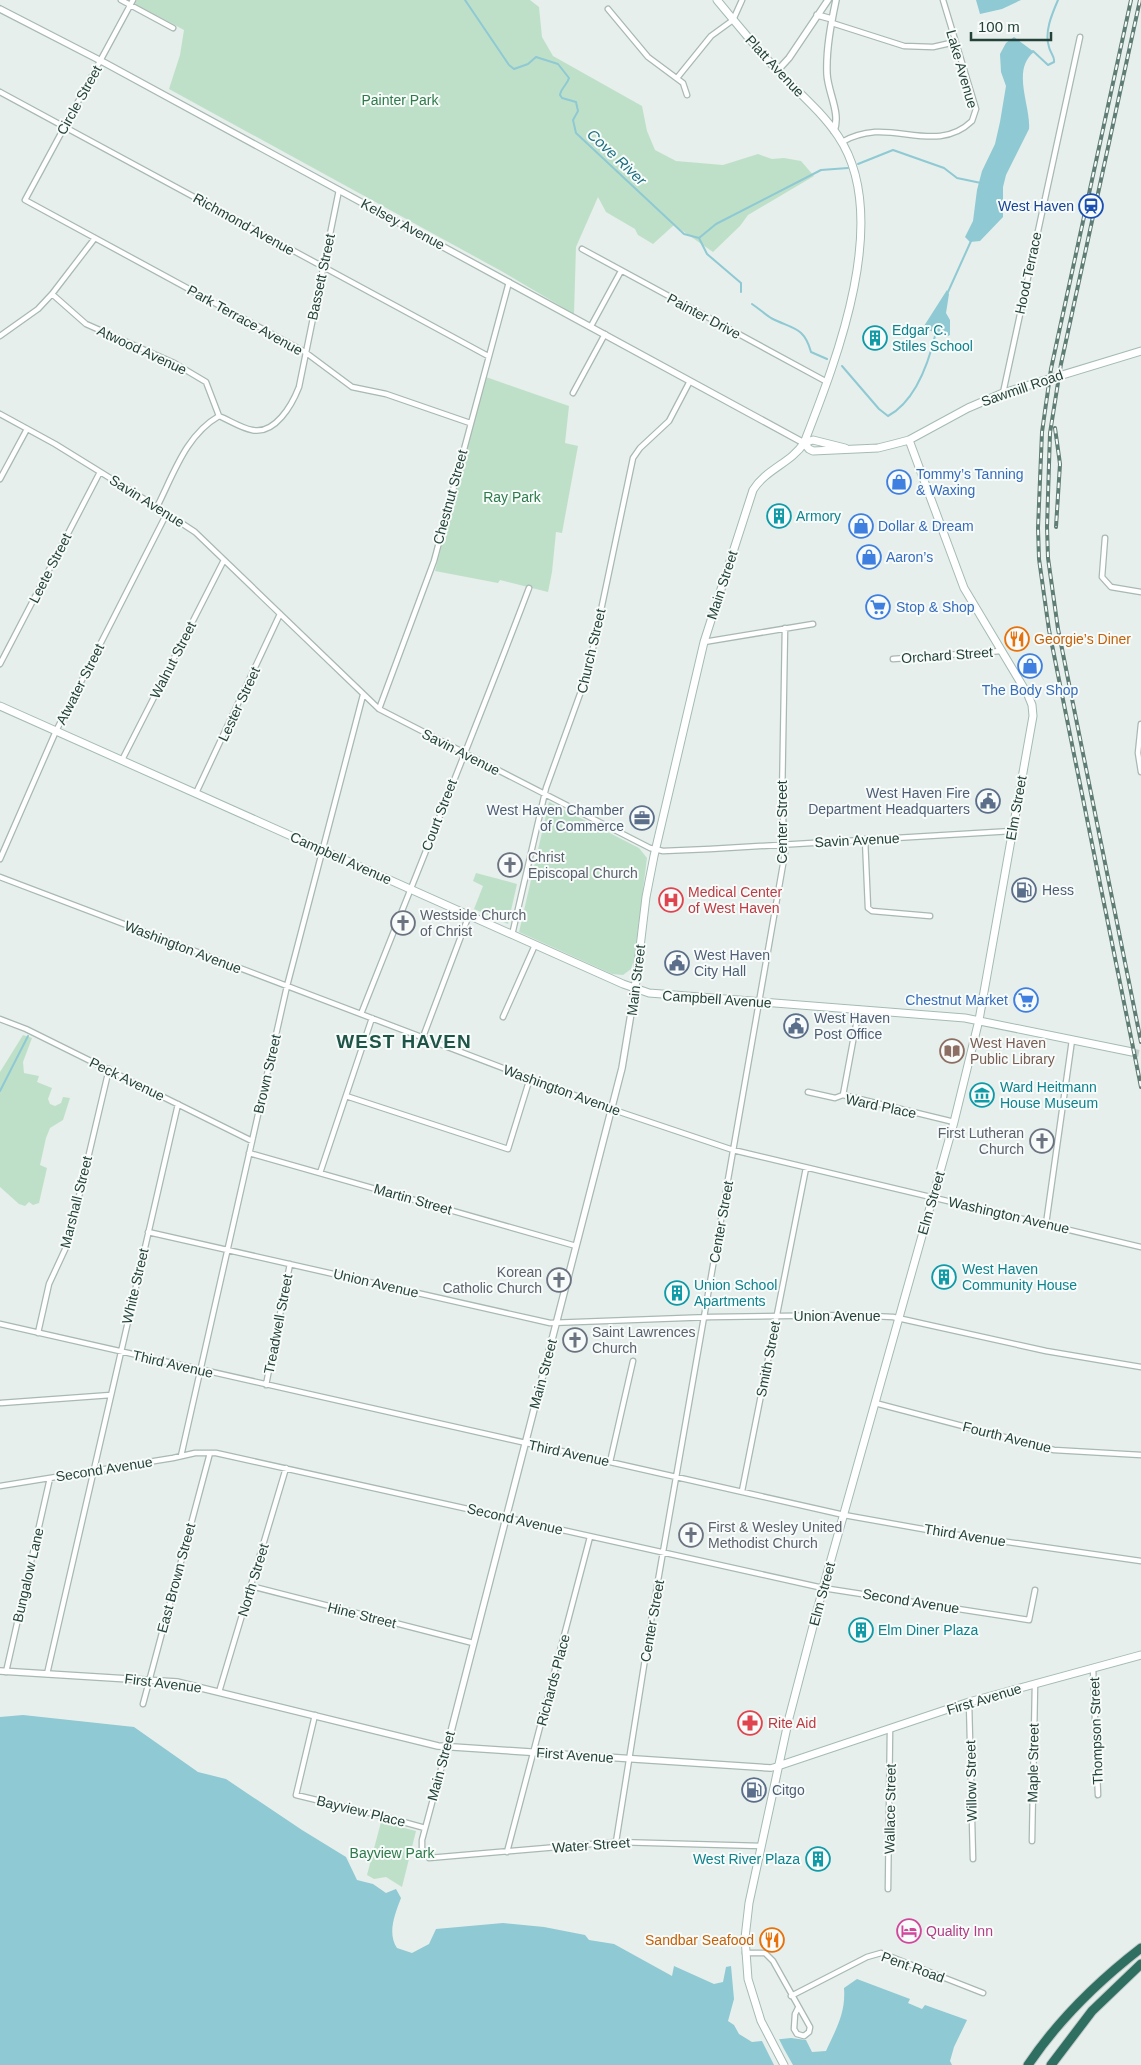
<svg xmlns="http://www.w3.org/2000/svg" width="1141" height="2065" font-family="Helvetica,sans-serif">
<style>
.green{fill:#bfe0c8}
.water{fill:#8ec9d4}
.pier{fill:#e6efeb}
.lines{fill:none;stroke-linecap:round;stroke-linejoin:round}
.stream{stroke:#8ec9d4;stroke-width:2}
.secondary-tunnel{stroke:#bfccc8;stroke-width:7;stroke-dasharray:7 3.5;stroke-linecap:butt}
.minor-casing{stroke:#a8b8b2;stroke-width:7}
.tertiary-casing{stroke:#a8b8b2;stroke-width:8}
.secondary-casing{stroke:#a4bbb3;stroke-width:9}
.motorway-casing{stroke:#c2cac8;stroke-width:11}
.minor{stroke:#fff;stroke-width:4.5}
.tertiary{stroke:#fff;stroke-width:5.5}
.secondary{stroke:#fff;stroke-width:7}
.motorway{stroke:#2f6f62;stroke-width:9}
.rail-casing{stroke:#5f7d75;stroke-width:4}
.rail{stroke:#f7fbf9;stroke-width:2;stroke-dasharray:5.5;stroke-linecap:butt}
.labels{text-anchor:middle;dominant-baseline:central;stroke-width:4;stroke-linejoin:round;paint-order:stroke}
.street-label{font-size:14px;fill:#24423a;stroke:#f7fbf9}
.park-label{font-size:14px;fill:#2d7a4b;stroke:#f7fbf9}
.transit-label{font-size:14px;fill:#164399;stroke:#f7fbf9;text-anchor:end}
.culture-label{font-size:14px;fill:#0d838f;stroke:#f7fbf9;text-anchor:start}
.shop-label{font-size:14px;fill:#366cbe;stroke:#f7fbf9;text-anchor:start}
.food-label{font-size:14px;fill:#c56008;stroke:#f7fbf9;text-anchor:start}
.service-label{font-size:14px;fill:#4e5e75;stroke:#f7fbf9;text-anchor:start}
.worship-label{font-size:14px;fill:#5b616d;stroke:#f7fbf9;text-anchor:start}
.health-label{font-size:14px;fill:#be3a42;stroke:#f7fbf9;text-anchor:start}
.education-label{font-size:14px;fill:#785e54;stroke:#f7fbf9;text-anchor:start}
.hotel-label{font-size:14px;fill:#b23c85;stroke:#f7fbf9;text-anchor:start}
.water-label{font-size:15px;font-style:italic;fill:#1c6f80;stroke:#f7fbf9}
.district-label{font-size:19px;font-weight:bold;letter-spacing:1px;fill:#1f5548;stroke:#f7fbf9}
</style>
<rect width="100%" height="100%" fill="#e6efeb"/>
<path class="green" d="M137 0H530L539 7 542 37 553 56 642 106 647 131 655 150 676 161 723 165 758 154 772 159 784 158 801 161 814 176 748 215 740 226 713 252 674 225 653 244 638 235 635 229 606 212 598 197 576 247 574 314 503 272 169 89 180 55 184 30 135 4Z
M486 377 569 406 565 443 578 446 562 533 556 532 552 572 548 592 500 580 498 583 435 571Z
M549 802 639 848 647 858 634 960 631 969 623 975 612 974 519 932Z
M476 873 517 884 508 924 474 909 483 886 473 881Z
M23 1035 32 1038 23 1062 24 1073 39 1076 37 1082 52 1088 48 1099 50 1104 55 1106 61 1103 63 1097 70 1098 63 1120 50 1128 46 1138 40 1165 47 1168 39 1203 33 1205 29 1202 25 1206 19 1204 0 1187V1072Z
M381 1822 416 1831 402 1887 386 1877 374 1879 367 1875Z"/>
<path class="water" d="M976 0H1021L1002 9 980 14Z
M1014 37 1034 52C1011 70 1031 106 1029 129L1006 175 1003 187V217L980 241 970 242 965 237 973 221 977 190 982 171 995 144 1000 122 1006 86 1001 72 1000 54 1006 43Z
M947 290 949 294 946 313 950 320V335L946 337 926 329 924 326Z
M23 1715 134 1727 198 1772 226 1779 302 1830 346 1857 357 1880 373 1884 386 1893 396 1889 401 1898C395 1914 387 1933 397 1948L412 1953 429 1944 436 1929 503 1923 544 1927 585 1935 589 1940 614 1944 672 1976 674 1966 714 1984 723 1982 726 1967 731 1966 734 1999 728 2021 734 2025 739 2034 752 2042 791 2038 806 2040 812 2052 826 2051C836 2029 846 2013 844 1988L857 1979 910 1999 908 2003 922 2009 925 2005 967 2020 954 2047 950 2061 952 2065H0V1717Z"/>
<path class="pier" d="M778 2037 784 2049 793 2065H774L761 2039Z"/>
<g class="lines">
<path class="stream" d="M465 0 509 65 514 69 528 64 536 57 558 64 569 78C567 85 561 88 560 95L562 98 576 102 578 111 573 120 576 133 684 234 699 238 716 224 821 170 848 168
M1033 51 1048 65 1054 62C1055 56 1050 53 1049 47 1044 32 1052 14 1058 0
M858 164 893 150 944 168 957 178 981 183
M699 238 707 254 741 283V292
M948 292 971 241
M752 304C758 308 765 314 771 318 792 329 804 326 811 352L827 359
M842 366 879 409 888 416C916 401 929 362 936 332
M0 1091 28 1036"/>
<path class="secondary-tunnel" d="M1132 1052 1141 1054"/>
<g class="minor-casing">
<path id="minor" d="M121 0 173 28
M133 0 25 200 305 352 352 387 386 394 470 423
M608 9 648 57 683 83 687 95
M832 23 904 46 933 47 955 42
M677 78 711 36 733 20 742 0
M0 92 488 356
M842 142C852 136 863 133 875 132 908 130 943 149 972 121L976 109 943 0
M582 249 827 382
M52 294 86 324 174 363 206 382 219 416
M591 326 621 271
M0 336 38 309 52 294 95 238
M573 393 605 334
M1003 393 1080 37
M0 414 55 444 157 507 195 532 379 709 650 848 663 851 710 849 1012 831
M219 416C229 420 241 428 252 430 275 435 292 405 299 387L339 190
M0 479 27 429
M157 507C174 473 186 435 219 416
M1105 538 1102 577 1111 587 1141 592
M704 642 813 624
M893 659 1001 651
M0 664 100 472
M379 709 434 561 509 282
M1141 724 1138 753 1141 772
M122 760 224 560
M196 793 280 614
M865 839 868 908 872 911 930 916
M0 859 56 731 167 513
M0 877 611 1109 733 1150 1141 1247
M512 935 546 788 588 672 633 458 640 448 669 421 690 381
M361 1014C417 872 475 731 529 588
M503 1017 535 945
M0 1019 26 1029 252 1141
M423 1037 469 915
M808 1092 835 1098 843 1095 954 1122
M843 1095 859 1009
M346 1096 508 1149 530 1078
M249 1153 576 1246
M320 1173 372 1018
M1046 1224 1072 1040
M148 1232 550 1323 711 1317 850 1315 893 1317 1046 1351 1141 1367
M0 1324 844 1515 945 1533 1141 1561
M38 1333 49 1284 68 1243 109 1069
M266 1385 290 1264
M1 1403 111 1395
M875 1403 1054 1450 1141 1455
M181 1456 287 986 363 695
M610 1462 633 1361
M0 1486 173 1458 195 1453H216L823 1588 1029 1620 1035 1590
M742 1491 806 1168
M251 1586 473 1643
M1093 1668 1098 1795
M6 1672 50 1478
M47 1674 178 1104
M219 1692 286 1468
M969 1702 973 1859
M143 1704 210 1453
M315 1715 296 1795 374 1814 425 1828
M447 1747 422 1840V1850L429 1858 616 1842 761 1846
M1032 1841 1035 1684
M616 1842 652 1615 785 853 782 800 785 628
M507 1852 590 1537
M888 1889 890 1729
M745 1953H765L773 1961 810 2027 809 2032 804 2036 797 2034 794 2029 795 2014 798 2008
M791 1996 867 1957 881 1953 983 1993"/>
</g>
<g class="tertiary-casing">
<path id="tertiary" d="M0 9 105 63 804 443
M817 15 832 19
M778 70 789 58 828 0
M834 131C841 113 828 93 827 74 826 49 831 24 836 0
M0 1671 177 1682 438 1746 771 1768 778 1766
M447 1747 622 1068 635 989"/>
</g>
<g class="secondary-casing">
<path id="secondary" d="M804 443 809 449 813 451 878 448 894 444 909 440 968 408 1003 393 1141 351
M804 443 813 440 845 448
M0 706 623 984 649 993 965 1018 1132 1052
M635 989 646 897 654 856 704 642 753 490C766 469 791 463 804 443 836 361 893 217 838 136 822 112 799 93 779 72 757 49 737 24 717 0
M778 1766 969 1702 1141 1655
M784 2065 761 2021 748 1979 745 1938 749 1903 789 1718 823 1588 954 1122 979 1020 1033 716 1032 705 1028 695 964 588 909 440"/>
</g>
<g class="motorway-casing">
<path id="motorway" d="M1028 2065C1059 2019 1097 1982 1141 1948
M1051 2065 1092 2011 1141 1964"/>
</g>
<use href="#minor" class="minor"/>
<use href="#tertiary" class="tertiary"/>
<use href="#secondary" class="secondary"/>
<use href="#motorway" class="motorway"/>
<g class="rail-casing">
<path id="rail" d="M1131 0 1051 369 1042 432 1038 528 1039 559 1049 630 1141 1087
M1140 0 1061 364 1050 433 1047 527 1048 558 1058 629 1141 1042
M1055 428 1060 464 1056 527"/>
</g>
<use href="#rail" class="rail"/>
</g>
<defs>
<g id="station-ring" transform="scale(1.25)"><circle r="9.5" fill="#f7fbf9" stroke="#1a4fb4" stroke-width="1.5"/><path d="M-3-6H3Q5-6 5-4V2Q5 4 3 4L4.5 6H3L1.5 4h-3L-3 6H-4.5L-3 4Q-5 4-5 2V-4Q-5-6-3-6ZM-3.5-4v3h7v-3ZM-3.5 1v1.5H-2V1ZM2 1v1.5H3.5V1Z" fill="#1a4fb4"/></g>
<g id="building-ring" transform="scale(1.25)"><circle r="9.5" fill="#f7fbf9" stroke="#0f9aa8" stroke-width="1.5"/><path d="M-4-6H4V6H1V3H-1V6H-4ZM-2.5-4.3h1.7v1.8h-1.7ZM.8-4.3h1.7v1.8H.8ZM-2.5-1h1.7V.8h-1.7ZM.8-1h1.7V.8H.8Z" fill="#0f9aa8"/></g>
<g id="shop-ring" transform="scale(1.25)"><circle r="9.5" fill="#f7fbf9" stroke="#3f7fe0" stroke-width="1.5"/><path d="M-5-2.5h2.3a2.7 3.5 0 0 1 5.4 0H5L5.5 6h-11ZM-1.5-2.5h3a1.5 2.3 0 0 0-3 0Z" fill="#3f7fe0"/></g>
<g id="supermarket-ring" transform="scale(1.25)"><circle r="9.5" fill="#f7fbf9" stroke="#3f7fe0" stroke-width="1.5"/><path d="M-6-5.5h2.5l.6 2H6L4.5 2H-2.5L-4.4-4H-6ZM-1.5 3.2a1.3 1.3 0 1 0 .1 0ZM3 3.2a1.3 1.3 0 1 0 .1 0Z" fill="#3f7fe0"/></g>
<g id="restaurant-ring" transform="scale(1.25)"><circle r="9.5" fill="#f7fbf9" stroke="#e8710a" stroke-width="1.5"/><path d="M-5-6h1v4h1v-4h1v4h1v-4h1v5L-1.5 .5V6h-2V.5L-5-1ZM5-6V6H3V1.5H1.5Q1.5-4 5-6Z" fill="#e8710a"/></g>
<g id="civic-ring" transform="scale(1.25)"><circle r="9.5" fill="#f7fbf9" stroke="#5c6f8a" stroke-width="1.5"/><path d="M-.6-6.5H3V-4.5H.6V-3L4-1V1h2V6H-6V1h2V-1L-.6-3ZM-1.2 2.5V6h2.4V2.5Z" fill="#5c6f8a"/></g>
<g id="office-ring" transform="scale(1.25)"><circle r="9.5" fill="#f7fbf9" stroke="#5c6f8a" stroke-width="1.5"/><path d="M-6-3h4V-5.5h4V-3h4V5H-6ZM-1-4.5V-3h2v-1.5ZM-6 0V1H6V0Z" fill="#5c6f8a"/></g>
<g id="church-ring" transform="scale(1.25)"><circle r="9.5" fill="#f7fbf9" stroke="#6b7280" stroke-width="1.5"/><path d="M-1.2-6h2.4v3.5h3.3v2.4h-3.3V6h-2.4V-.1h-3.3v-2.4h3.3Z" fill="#6b7280"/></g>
<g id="fuel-ring" transform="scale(1.25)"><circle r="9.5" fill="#f7fbf9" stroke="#5c6f8a" stroke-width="1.5"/><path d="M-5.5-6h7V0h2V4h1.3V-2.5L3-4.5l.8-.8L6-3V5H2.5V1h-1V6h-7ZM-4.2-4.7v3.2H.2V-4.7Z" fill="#5c6f8a"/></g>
<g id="hospital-ring" transform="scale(1.25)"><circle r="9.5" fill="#f7fbf9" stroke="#e0444e" stroke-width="1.5"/><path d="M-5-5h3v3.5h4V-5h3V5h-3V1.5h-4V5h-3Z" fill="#e0444e"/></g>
<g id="library-ring" transform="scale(1.25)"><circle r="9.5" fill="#f7fbf9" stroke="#8d6e63" stroke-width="1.5"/><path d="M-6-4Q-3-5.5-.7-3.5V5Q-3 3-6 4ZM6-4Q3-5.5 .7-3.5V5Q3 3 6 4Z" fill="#8d6e63"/></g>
<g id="museum-ring" transform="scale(1.25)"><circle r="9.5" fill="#f7fbf9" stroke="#0f9aa8" stroke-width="1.5"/><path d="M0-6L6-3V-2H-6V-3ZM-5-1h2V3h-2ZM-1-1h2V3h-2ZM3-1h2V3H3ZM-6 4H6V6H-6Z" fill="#0f9aa8"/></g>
<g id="pharmacy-ring" transform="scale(1.25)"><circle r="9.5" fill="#f7fbf9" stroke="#e0444e" stroke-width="1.5"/><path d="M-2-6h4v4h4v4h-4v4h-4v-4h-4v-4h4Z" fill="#e0444e"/></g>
<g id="hotel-ring" transform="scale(1.25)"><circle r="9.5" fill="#f7fbf9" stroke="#d1479c" stroke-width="1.5"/><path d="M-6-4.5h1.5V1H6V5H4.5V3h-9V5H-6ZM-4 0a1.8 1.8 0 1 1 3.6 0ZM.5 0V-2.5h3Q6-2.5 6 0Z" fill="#d1479c"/></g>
</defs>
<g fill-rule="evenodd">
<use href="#station-ring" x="1091" y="206"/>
<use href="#building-ring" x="875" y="338"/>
<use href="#shop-ring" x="899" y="482"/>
<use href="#building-ring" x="779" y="516"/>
<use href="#shop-ring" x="861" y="526"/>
<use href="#shop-ring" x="869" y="557"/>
<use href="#supermarket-ring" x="878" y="607"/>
<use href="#restaurant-ring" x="1017" y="639"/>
<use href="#shop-ring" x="1030" y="666"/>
<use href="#civic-ring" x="988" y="801"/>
<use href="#office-ring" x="642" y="818"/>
<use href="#church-ring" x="510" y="865"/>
<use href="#fuel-ring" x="1024" y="890"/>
<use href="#hospital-ring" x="671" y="900"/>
<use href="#church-ring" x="403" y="923"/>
<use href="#civic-ring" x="677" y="963"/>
<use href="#supermarket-ring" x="1026" y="1000"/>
<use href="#civic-ring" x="796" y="1026"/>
<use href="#library-ring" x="952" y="1051"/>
<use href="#museum-ring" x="982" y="1095"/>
<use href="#church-ring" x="1042" y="1141"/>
<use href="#building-ring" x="944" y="1277"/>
<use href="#church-ring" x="559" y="1280"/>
<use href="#building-ring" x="677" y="1293"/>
<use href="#church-ring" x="575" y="1340"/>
<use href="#church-ring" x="691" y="1535"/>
<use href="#building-ring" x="861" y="1630"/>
<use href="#pharmacy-ring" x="750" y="1723"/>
<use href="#fuel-ring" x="754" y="1790"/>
<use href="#building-ring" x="818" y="1859"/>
<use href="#hotel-ring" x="909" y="1931"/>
<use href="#restaurant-ring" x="772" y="1940"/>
</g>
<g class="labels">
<g class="street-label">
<text transform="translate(775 66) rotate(47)">Platt Avenue</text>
<text transform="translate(962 69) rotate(74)">Lake Avenue</text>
<text transform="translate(79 100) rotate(-61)">Circle Street</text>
<text transform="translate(244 224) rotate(29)">Richmond Avenue</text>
<text transform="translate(403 224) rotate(28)">Kelsey Avenue</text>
<text transform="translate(1028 273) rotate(-78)">Hood Terrace</text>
<text transform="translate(321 277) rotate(-78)">Bassett Street</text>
<text transform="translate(704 316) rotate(28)">Painter Drive</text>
<text transform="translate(245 320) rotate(29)">Park Terrace Avenue</text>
<text transform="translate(142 350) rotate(25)">Atwood Avenue</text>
<text transform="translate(1022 388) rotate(-19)">Sawmill Road</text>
<text transform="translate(450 497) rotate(-75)">Chestnut Street</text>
<text transform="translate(147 501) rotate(32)">Savin Avenue</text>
<text transform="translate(50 568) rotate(-63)">Leete Street</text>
<text transform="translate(722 585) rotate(-72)">Main Street</text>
<text transform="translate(591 651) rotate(-77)">Church Street</text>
<text transform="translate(947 655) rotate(-4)">Orchard Street</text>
<text transform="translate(173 660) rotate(-63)">Walnut Street</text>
<text transform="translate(80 684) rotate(-63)">Atwater Street</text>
<text transform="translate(239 704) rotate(-65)">Lester Street</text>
<text transform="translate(461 752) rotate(27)">Savin Avenue</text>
<text transform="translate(1016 808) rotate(-80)">Elm Street</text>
<text transform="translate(439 815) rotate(-69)">Court Street</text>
<text transform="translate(782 822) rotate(-90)">Center Street</text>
<text transform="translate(857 840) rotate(-3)">Savin Avenue</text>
<text transform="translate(341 858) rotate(24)">Campbell Avenue</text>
<text transform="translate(183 947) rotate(21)">Washington Avenue</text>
<text transform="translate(636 980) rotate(-83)">Main Street</text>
<text transform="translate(717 999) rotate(4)">Campbell Avenue</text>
<text transform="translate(267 1074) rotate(-77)">Brown Street</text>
<text transform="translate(127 1079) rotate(26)">Peck Avenue</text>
<text transform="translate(562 1090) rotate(20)">Washington Avenue</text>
<text transform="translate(881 1106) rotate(12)">Ward Place</text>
<text transform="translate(413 1199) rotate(16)">Martin Street</text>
<text transform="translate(76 1202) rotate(-76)">Marshall Street</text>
<text transform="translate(931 1203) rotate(-74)">Elm Street</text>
<text transform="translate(1009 1215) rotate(13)">Washington Avenue</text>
<text transform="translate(721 1222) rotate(-80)">Center Street</text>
<text transform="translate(376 1283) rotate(13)">Union Avenue</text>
<text transform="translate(135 1286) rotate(-77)">White Street</text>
<text x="837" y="1316">Union Avenue</text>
<text transform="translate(278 1324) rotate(-79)">Treadwell Street</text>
<text transform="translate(768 1359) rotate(-79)">Smith Street</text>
<text transform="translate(173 1364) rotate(13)">Third Avenue</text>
<text transform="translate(543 1374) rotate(-75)">Main Street</text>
<text transform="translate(1007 1437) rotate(14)">Fourth Avenue</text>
<text transform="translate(569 1453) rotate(12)">Third Avenue</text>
<text transform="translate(104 1469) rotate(-9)">Second Avenue</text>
<text transform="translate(515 1519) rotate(13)">Second Avenue</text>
<text transform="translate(965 1535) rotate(9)">Third Avenue</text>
<text transform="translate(28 1575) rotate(-77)">Bungalow Lane</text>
<text transform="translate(176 1578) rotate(-75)">East Brown Street</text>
<text transform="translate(253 1580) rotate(-73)">North Street</text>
<text transform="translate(822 1594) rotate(-75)">Elm Street</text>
<text transform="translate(911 1601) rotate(9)">Second Avenue</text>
<text transform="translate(362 1615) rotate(14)">Hine Street</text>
<text transform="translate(652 1621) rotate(-80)">Center Street</text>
<text transform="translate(553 1680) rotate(-75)">Richards Place</text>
<text transform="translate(163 1683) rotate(7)">First Avenue</text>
<text transform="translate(984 1699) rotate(-17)">First Avenue</text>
<text transform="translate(1096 1731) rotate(-92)">Thompson Street</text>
<text transform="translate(575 1755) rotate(4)">First Avenue</text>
<text transform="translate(1033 1763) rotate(-89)">Maple Street</text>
<text transform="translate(441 1766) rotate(-75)">Main Street</text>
<text transform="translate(971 1781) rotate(-91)">Willow Street</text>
<text transform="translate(890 1809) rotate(-89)">Wallace Street</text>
<text transform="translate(361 1811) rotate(14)">Bayview Place</text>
<text transform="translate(591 1845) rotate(-4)">Water Street</text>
<text transform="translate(913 1967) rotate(20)">Pent Road</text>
</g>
<g class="park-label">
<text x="400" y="100">Painter Park</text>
<text x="512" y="497">Ray Park</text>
<text x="392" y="1853">Bayview Park</text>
</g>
<g class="transit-label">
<text x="1074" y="206">West Haven</text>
</g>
<g class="culture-label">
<text x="892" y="330">Edgar C.<tspan x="892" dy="16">Stiles School</tspan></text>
<text x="796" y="516">Armory</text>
<text x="1000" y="1087">Ward Heitmann<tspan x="1000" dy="16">House Museum</tspan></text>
<text x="962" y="1269">West Haven<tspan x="962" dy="16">Community House</tspan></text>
<text x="694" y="1285">Union School<tspan x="694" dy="16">Apartments</tspan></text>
<text x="878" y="1630">Elm Diner Plaza</text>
<text x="800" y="1859" text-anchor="end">West River Plaza</text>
</g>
<g class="shop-label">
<text x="916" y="474">Tommy’s Tanning<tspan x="916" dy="16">&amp; Waxing</tspan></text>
<text x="878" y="526">Dollar &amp; Dream</text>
<text x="886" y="557">Aaron’s</text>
<text x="896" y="607">Stop &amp; Shop</text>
<text x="1030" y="690" text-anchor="middle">The Body Shop</text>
<text x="1008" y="1000" text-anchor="end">Chestnut Market</text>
</g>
<g class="food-label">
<text x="1034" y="639">Georgie’s Diner</text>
<text x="754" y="1940" text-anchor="end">Sandbar Seafood</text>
</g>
<g class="service-label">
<text x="970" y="793" text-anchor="end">West Haven Fire<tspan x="970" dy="16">Department Headquarters</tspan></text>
<text x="624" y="810" text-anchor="end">West Haven Chamber<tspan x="624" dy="16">of Commerce</tspan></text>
<text x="1042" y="890">Hess</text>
<text x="694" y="955">West Haven<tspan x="694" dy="16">City Hall</tspan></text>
<text x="814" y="1018">West Haven<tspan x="814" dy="16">Post Office</tspan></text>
<text x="772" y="1790">Citgo</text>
</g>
<g class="worship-label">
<text x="528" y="857">Christ<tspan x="528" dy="16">Episcopal Church</tspan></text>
<text x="420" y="915">Westside Church<tspan x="420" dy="16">of Christ</tspan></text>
<text x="1024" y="1133" text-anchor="end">First Lutheran<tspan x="1024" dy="16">Church</tspan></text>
<text x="542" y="1272" text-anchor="end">Korean<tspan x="542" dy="16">Catholic Church</tspan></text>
<text x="592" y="1332">Saint Lawrences<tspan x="592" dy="16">Church</tspan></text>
<text x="708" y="1527">First &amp; Wesley United<tspan x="708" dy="16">Methodist Church</tspan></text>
</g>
<g class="health-label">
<text x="688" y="892">Medical Center<tspan x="688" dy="16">of West Haven</tspan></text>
<text x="768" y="1723">Rite Aid</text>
</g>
<g class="education-label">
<text x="970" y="1043">West Haven<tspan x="970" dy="16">Public Library</tspan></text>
</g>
<g class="hotel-label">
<text x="926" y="1931">Quality Inn</text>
</g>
<g class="water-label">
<text transform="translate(617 157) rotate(43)">Cove River</text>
</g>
<g class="district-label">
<text x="404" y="1041">WEST HAVEN</text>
</g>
</g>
<path d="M971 32v8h80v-8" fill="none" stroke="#24423a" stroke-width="2.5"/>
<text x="978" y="32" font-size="15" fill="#24423a" stroke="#f7fbf9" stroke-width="4" paint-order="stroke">100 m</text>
</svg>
